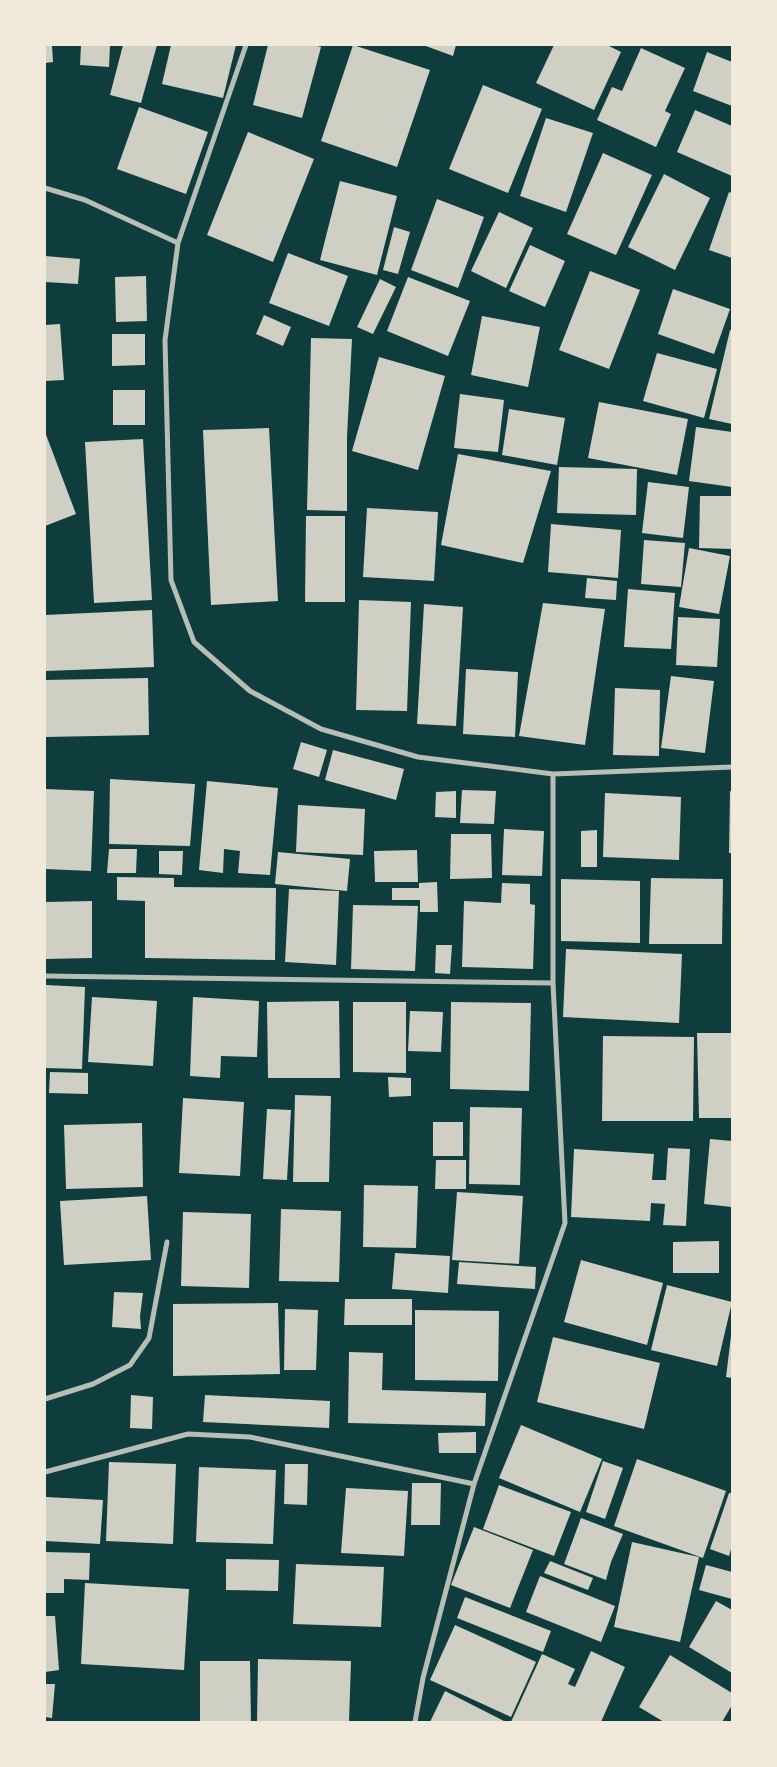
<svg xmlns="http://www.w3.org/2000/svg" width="777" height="1767" font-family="'Nunito Sans',sans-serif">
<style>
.building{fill:#cfcfc3}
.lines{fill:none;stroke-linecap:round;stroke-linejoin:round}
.minor{stroke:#b8beb3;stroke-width:5}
</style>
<rect width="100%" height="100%" fill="#0f3d3e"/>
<path class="building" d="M45 45H52L53 62 45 63Z
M81 45 110 46 109 67 80 65Z
M123 45H157L141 103 110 95Z
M171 45H236L223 98 162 84Z
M268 45H314L321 47 302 118 253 105Z
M353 45 430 70 397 167 321 141Z
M423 45H456L453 56Z
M554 45H607L621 52 594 110 536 83Z
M641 48 685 68 665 111 671 114 656 147 597 120 612 87 622 91Z
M707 52 732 62V106L693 91Z
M483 85 542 109 508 193 449 169Z
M139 107 208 132 186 194 117 169Z
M695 110 732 126V176L677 152Z
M546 118 593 133 566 212 520 196Z
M248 132 314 159 273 262 207 235Z
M603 153 652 175 616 255 567 234Z
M664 174 710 198 675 270 628 247Z
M340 181 397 196 377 275 320 260Z
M729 192 732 193V258L709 250Z
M437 199 484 217 458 288 411 270Z
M499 212 533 228 506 288 471 271Z
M394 227 410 232 398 274 383 270Z
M530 245 565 261 545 307 509 291Z
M288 253 348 276 329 326 269 303Z
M45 256 80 259 78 284 45 282Z
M590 271 640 290 609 369 559 350Z
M146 276 147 321 116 322 115 277Z
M408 277 470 301 448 356 387 331Z
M380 279 396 287 373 334 357 327Z
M673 289 730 309 714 354 658 334Z
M264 315 291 327 283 346 256 334Z
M482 316 540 327 528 387 471 375Z
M60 324 64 380 45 381V325Z
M730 330H732V424L709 419Z
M112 334H145V365L112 366Z
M311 338 352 339 347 437V511L307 510Z
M657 353 717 369 704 418 643 401Z
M379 357 445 376 418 470 352 451Z
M113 390H145V425H113Z
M460 394 504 400 498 452 454 448Z
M599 402 688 419 677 475 588 458Z
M509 409 565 418 557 465 502 455Z
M696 427 732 432V487L689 481Z
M269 428 278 601 211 605 203 430Z
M45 432 76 514 45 526Z
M143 439 152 600 94 603 85 442Z
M458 454 551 471 523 563 441 545Z
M559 467 637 469 636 515 557 513Z
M648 482 689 487 683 538 642 533Z
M700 496H732V549L699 548Z
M367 508 438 512 434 581 363 577Z
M306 516H345V602H305Z
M551 524 621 530 618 578 548 572Z
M644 540 685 543 681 587 641 584Z
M689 548 730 556 719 614 679 607Z
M587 578 617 581 616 600 585 598Z
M628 589 675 593 671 649 624 647Z
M359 600 411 602 407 711 356 710Z
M543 603 605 609 585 745 519 736Z
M424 604 463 607 456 726 417 724Z
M152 610 154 667 45 671V615Z
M678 617 720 619 717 667 676 665Z
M466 669 518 672 515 737 463 734Z
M671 676 714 681 705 753 661 748Z
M148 678 149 735 45 737V680Z
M615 688 660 690 659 756 613 755Z
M301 742 327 750 319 777 293 769Z
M333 750 404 769 396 800 325 780Z
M110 779 195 784 190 846 109 844Z
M207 781 278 788 270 875 238 873 240 851 224 849 223 873 199 870Z
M45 789 94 791 91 871 45 869Z
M462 790 496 791 494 824 460 823Z
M456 791V818L435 817 436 792Z
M730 791H732V853H729Z
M605 793 681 797 679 860 603 857Z
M298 805 365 809 363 855 296 852Z
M504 829 544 831 542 876 502 875Z
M597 830V867H581V831Z
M451 834H491L492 878 450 879Z
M109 849H137L136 873H107Z
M417 850 418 882H375L374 851Z
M159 851H183L182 875 159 874Z
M278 852 350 859 347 891 275 884Z
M117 877 174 878V887L276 888 275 960 145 958V901L117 900Z
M651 878 723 879 722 944H649Z
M561 879 640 881V943L561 941Z
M437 882 438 912H420V900H392V888H419V883Z
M502 883 530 884V904L535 905 533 969 462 967 464 901 501 903Z
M289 889 339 891 336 965 285 962Z
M92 901V958L45 959V902Z
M353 905 418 906 415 971 351 969Z
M436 945H452L450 974 435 973Z
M566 949 682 954 679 1023 563 1017Z
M46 985 85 987 82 1069 45 1068Z
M92 997 157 1001 153 1066 88 1062Z
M193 997 259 1001 257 1057 221 1056 220 1078 190 1076Z
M339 1001 340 1078H268L267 1002Z
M353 1002H406V1073L353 1072Z
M451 1002 531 1003 529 1091 450 1089Z
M410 1011 443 1012 441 1052 408 1051Z
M697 1033H732V1118H699Z
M603 1036 694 1037 693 1121H602Z
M50 1072 88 1073V1094L49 1093Z
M388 1077 411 1078V1096L389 1097Z
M295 1095 331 1096 329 1182H293Z
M183 1098 244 1102 240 1176 179 1173Z
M470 1107 522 1108 520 1185 469 1184Z
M267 1109 291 1110 287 1180 263 1179Z
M433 1122H463V1156H433Z
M142 1123 143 1187 66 1189 64 1125Z
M710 1139 732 1141V1207L704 1204Z
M668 1148 690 1149 686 1226 663 1225 665 1204 651 1203 650 1221 571 1217 574 1149 654 1154 652 1180H666Z
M436 1160H466V1189H435Z
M364 1185 418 1186 416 1248 363 1247Z
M457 1192 523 1196 519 1264 452 1260Z
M147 1196 151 1260 64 1265 60 1201Z
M281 1209 341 1211 339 1282 279 1281Z
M183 1212 251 1214 249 1288 181 1286Z
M719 1241V1273H673V1242Z
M395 1253 450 1256 448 1293 392 1289Z
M581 1260 663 1283 647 1345 564 1322Z
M459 1262 536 1267 535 1289 457 1284Z
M667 1285 732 1302 717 1366 651 1350Z
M114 1292 143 1293 140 1316 141 1329 112 1327Z
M345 1299H412V1325H344Z
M278 1303 280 1374 173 1376V1304Z
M285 1309 318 1310 316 1370H284Z
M415 1310 499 1311 498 1381 415 1380Z
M731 1336H732V1378L726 1377Z
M553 1337 660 1363 644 1429 537 1402Z
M349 1352 383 1353 382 1390 486 1393 485 1426 348 1423Z
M131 1395 153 1397 152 1429 130 1428Z
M205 1395 330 1401 329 1428 203 1422Z
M521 1425 602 1459 580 1512 499 1478Z
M476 1432V1453H439L438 1433Z
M637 1459 726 1491 703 1558 614 1526Z
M603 1461 623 1468 605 1519 586 1512Z
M109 1462 176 1464 173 1544 106 1541Z
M285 1464H308L307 1505 284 1504Z
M199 1467 276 1470 273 1544 196 1542Z
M412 1483H441L440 1525H411Z
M499 1485 571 1512 554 1556 483 1529Z
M346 1488 408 1491 404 1556 341 1553Z
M729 1493H732V1546L729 1556 710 1549Z
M46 1497 103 1500 100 1544 45 1541Z
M581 1518 623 1534 611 1562 606 1580 564 1564Z
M474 1527 533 1550 510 1608 451 1585Z
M632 1542 699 1557 680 1642 614 1627Z
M45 1552 90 1553 89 1580 64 1579V1593H45Z
M226 1559 279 1560 278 1591 226 1590Z
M550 1561 593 1578 588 1590 544 1573Z
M296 1564 384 1567 381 1627 293 1624Z
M706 1565 732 1572V1599L699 1590Z
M540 1576 615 1606 601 1642 526 1612Z
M85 1583 189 1589 184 1670 81 1664Z
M465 1597 551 1631 543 1652 457 1618Z
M716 1601 732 1610V1673L689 1647Z
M45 1616H55L59 1670 45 1672Z
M455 1625 536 1662 511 1717 430 1680Z
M591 1651 625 1667 601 1722H511L542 1654 575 1669 568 1684 575 1687Z
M670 1655 732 1693V1705L722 1722H664L639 1707Z
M258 1659 351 1661 349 1722 257 1721Z
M200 1661H250L251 1722H200Z
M45 1684H55L52 1718 45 1717Z
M445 1691 504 1721 503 1722H430Z"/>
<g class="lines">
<path class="minor" d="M246 45 178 243 165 340 171 580 194 642 250 691 321 729 418 757 553 774V983L565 1223 474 1484 423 1678 415 1722
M45 188 85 200 178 243
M553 774 732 767
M45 976 553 983
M45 1399 93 1384 130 1365 149 1338 167 1242
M45 1472 188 1434 250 1437 474 1484"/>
</g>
<rect width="777" height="1767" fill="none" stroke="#f1e9da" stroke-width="92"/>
</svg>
